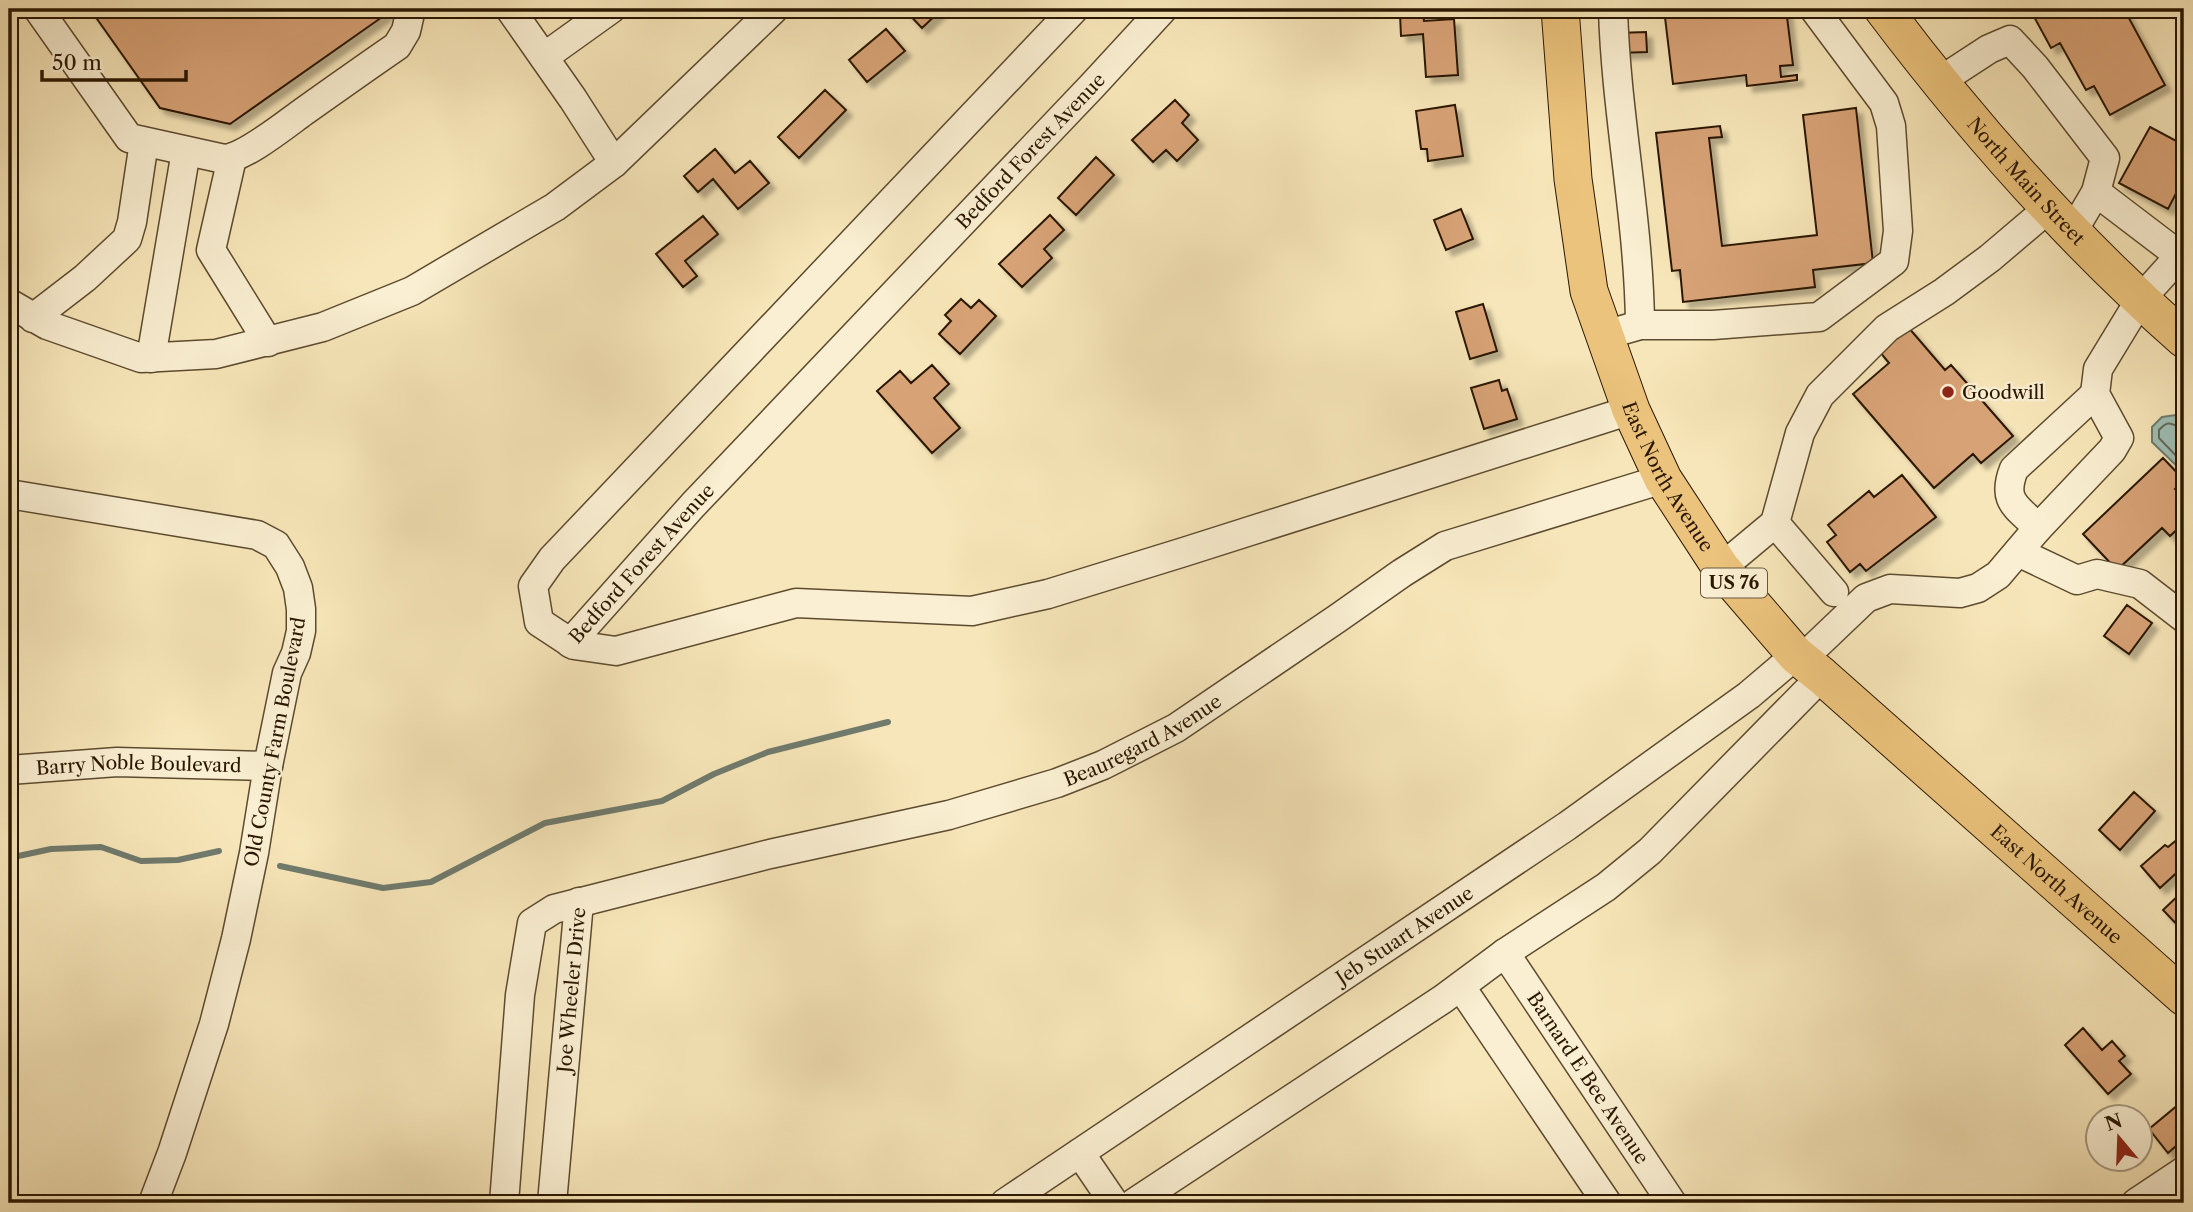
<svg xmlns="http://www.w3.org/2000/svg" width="2193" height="1212" font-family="'Libre Caslon Text',serif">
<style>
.water{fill:#9ebeb5;stroke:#707b6d;stroke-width:2}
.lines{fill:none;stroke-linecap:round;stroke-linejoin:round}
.shore{stroke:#646a5b;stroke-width:2}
.stream{stroke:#707b6d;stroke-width:6}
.building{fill:#d7a276;stroke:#2a1701;stroke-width:2;filter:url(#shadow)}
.minor-casing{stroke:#5d4b2f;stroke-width:31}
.major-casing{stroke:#2a1701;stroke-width:39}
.minor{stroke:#faefd2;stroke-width:28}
.major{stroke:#ecc37c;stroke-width:37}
.poi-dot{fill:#8f2418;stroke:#faefd2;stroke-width:2.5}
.labels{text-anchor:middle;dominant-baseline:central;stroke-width:5;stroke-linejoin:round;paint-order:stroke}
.shield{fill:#faefd2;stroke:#685840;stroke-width:2}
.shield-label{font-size:18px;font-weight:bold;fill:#2a1701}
.street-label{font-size:19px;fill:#2a1701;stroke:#faefd2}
.poi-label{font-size:19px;fill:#2a1701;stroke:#faefd2;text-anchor:start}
</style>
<defs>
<filter id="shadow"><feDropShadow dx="6" dy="6" stdDeviation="2" flood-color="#0004"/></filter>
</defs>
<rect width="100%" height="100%" fill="#f7e6b9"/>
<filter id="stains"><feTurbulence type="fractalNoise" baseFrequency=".00286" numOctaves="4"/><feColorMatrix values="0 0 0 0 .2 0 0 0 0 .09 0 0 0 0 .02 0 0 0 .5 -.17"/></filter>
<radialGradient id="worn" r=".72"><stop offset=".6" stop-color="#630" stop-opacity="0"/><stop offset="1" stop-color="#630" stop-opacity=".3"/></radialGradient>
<path class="water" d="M2176 415 2184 423V473L2152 442V427L2162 417Z"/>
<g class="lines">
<path class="shore" d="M2184 428C2172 427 2171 417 2159 430V438L2184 464"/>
<path class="stream" d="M9 858 51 849 101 847 141 861 178 860 219 851
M280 866 383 888 431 882 545 823 662 801 714 774 768 752 888 722"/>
</g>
<path class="building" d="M90 9H386L385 15 230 124 160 108Z
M904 9H942L922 28Z
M1664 9H1786L1793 65 1780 66 1781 77 1797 75V80L1747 86 1746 75 1673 84Z
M2040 9H2124L2165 85 2110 115 2094 86 2086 90 2060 43 2051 48 2032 13Z
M1423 12 1424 21 1454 19 1458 75 1426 77 1423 34 1401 36 1400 14Z
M886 29 905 51 867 82 849 60Z
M1646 32 1647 52 1618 53 1617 33Z
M825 90 846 110 799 158 778 137Z
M1175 100 1189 115 1182 123 1198 140 1177 161 1166 150 1153 162 1132 140Z
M1455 105 1463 156 1428 161 1427 149H1421L1416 111Z
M1856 108 1873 263 1813 270 1815 287 1683 302 1680 270 1672 271 1656 133 1720 126 1722 137 1709 138 1722 246 1817 235 1803 115Z
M2150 127 2184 145V178L2168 209 2119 183Z
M715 149 735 173 750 161 769 183 738 209 713 179 698 192 684 176Z
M1096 157 1114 175 1076 215 1058 198Z
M1461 209 1473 239 1446 250 1434 220Z
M1050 215 1064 230 1044 249 1052 258 1022 287 999 264Z
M703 216 718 234 685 261 697 276 683 287 656 254Z
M961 299 971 308 979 300 996 316 960 354 939 334 951 321 945 315Z
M1483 304 1497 351 1470 359 1456 312Z
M1908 327 1945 370 1951 365 2013 436 1981 463 1973 454 1934 488 1853 394 1889 363 1879 351Z
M932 365 949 384 934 398 960 428 932 453 877 391 900 371 911 383Z
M1499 380 1502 391 1507 389 1517 419 1484 429 1471 388Z
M2163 458 2184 480 2175 489 2183 497 2179 500 2184 505V523L2170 536 2162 528 2117 570 2083 534Z
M1902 475 1936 517 1866 571 1860 564 1850 572 1827 542 1836 535 1828 525 1869 491 1874 497Z
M2127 605 2152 623 2129 654 2104 636Z
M2134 792 2155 811 2120 850 2099 830Z
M2184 834V866L2160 888 2141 866 2165 845 2168 847Z
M2184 890V932L2163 910Z
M2083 1028 2102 1050 2112 1041 2125 1056 2119 1061 2131 1074 2108 1094 2065 1045Z
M2184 1100V1139L2168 1153 2149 1129Z"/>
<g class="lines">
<g class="minor-casing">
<g id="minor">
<path d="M38 9 129 138 224 159C244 158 285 125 303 112 334 90 365 68 397 46L406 31 411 9"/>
<path d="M510 9 573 99 614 163"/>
<path d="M1074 9 552 559 533 586 539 622 574 645 616 651 796 603 972 611 1048 594 1184 552 1631 410"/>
<path d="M1613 9C1616 115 1639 219 1640 325"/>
<path d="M544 57 611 9"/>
<path d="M1940 81 1989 49 2010 40 2035 67 2105 158 2096 192 2073 231"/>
<path d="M232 158 211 250 268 342"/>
<path d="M2096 192 2180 256"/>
<path d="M9 303 47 325 141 358 216 354 323 327 412 291 555 207 614 163 774 9"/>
<path d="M33 318 85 278 127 239 132 222 144 142"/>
<path d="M1605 335 1640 325H1713L1819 317 1894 261 1898 231 1891 126 1884 103 1814 9"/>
<path d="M151 358 186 151"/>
<path d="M9 494 257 535 276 545 290 567 298 588 301 609V631L296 653 287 673 268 766 254 853 236 939 214 1024 172 1153 153 1203"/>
<path d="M1775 523 1834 592"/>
<path d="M2038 528C2017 506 2001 502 2014 469L2095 394"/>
<path d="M2018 552 2077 580 2097 574 2140 584 2184 618"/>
<path d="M1721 568 1775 523 1800 433 1820 395 1887 328 1944 292 1990 258 2050 207"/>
<path id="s1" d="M570 643 693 505 1093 85 1163 9"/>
<path d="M1801 660 1866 598 1890 589 1960 593 1978 588 1998 575 2038 528 2112 450 2119 438 2095 394 2098 369 2140 300 2184 251"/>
<path id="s2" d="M9 770 117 762 268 766"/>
<path id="s3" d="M1505 953 1672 1203"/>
<path d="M1461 987 1607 1203"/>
<path d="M1080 1153 1114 1203"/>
<path id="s4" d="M504 1203 520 995 532 923 554 909 770 854 949 815 1057 783 1103 765 1176 728 1338 618 1402 573 1445 546 1663 479"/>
<path id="s5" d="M552 1203 579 902"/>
<path id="s6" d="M1005 1203 1567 826 1749 695 1796 655"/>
<path d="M1134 1203 1443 999 1505 953 1606 887 1650 851 1822 676"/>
<path d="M2136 1203 2184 1171"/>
</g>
</g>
<g class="major-casing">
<g id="major">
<path id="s7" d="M1560 9 1573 179 1589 291 1631 410 1663 479 1721 568 1796 655 1822 676 2184 997"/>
<path id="s8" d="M1883 9C1972 127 2073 241 2184 339"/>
</g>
</g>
<use href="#minor" class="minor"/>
<use href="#major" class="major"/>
</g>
<circle class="poi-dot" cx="1948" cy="392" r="7"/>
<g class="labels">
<rect class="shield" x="1701" y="568.5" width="66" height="29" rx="5"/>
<g class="shield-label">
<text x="1734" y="583">US 76</text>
</g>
<g class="street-label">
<text stroke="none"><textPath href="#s1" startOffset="674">Bedford Forest Avenue</textPath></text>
<text stroke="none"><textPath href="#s8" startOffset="224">North Main Street</textPath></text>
<text stroke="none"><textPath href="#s7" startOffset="486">East North Avenue</textPath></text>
<text stroke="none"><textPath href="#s1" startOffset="107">Bedford Forest Avenue</textPath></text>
<text stroke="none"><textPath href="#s4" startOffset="922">Beauregard Avenue</textPath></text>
<text transform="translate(275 742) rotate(-79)">Old County Farm Boulevard</text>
<text stroke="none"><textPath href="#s2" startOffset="130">Barry Noble Boulevard</textPath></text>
<text stroke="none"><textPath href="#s7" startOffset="1054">East North Avenue</textPath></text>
<text stroke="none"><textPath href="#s6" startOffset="481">Jeb Stuart Avenue</textPath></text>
<text stroke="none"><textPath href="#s5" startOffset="214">Joe Wheeler Drive</textPath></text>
<text stroke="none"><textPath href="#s3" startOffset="150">Barnard E Bee Avenue</textPath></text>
</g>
<g class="poi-label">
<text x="1962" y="392">Goodwill</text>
</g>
</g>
<rect width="2193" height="1212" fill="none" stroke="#f7e6b9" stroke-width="35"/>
<rect x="10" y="10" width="2172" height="1191" fill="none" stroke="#2a1701" stroke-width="3.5"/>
<rect x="18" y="18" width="2158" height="1177" fill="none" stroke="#2a1701" stroke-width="2"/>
<g transform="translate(2119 1138) rotate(341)"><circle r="33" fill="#faefd2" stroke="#a7997e" stroke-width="2"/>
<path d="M0-5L12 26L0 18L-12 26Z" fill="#8f2418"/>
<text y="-10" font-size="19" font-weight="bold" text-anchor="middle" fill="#2a1701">N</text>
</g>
<path d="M42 70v10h144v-10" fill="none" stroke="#2a1701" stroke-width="3.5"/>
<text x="52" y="70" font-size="21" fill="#2a1701" stroke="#faefd2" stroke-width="5" paint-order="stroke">50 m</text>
<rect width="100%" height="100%" filter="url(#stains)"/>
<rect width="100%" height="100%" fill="url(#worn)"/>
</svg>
